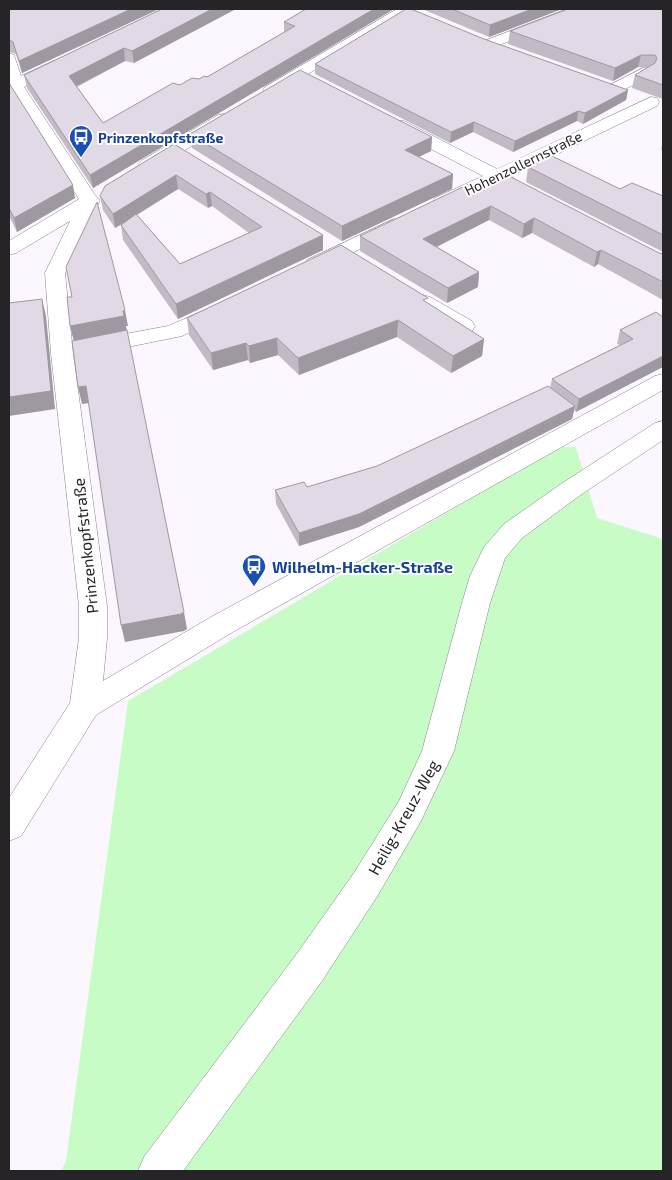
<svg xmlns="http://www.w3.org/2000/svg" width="672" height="1180" font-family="'Exo 2',sans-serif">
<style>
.green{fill:#c7fcc6}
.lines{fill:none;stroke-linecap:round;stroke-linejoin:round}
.minor-casing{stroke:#8a828e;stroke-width:1}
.minor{fill:#fff;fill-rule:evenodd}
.wall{fill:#c2bbc6;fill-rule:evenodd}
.shaded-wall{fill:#9e98a1}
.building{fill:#e2d9e6;stroke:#9e98a1}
.labels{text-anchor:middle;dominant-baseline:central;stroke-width:4;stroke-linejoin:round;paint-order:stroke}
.far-transit-label{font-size:14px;font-weight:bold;fill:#164399;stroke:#fff;text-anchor:start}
.far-street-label{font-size:14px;fill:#272428;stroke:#fff}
.street-label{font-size:16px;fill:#272428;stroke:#fff}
.transit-label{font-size:16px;font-weight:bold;fill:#164399;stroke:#fff;text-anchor:start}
</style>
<rect width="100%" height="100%" fill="#fcf7fe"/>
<path class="green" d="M558 447H576L597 518 663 539V1171H61L66 1161 128 701Z"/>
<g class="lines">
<g class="minor-casing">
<path id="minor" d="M397 9H414L277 93H265L263 90 265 87Z
M567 9H586L584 12 494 47H484L481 44 484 41Z
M9 53 14 55 21 76 53 61H65L67 64 65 67 24 87 95 195 100 200 65 273 73 353 107 606V638L103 681 211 617 655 376 663 374V390L231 633 96 715 21 836 9 841V798L70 703 79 638V606L51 353 45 273 70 221 16 253 9 255V241L79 199 9 88Z
M645 67 651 69 653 72 651 75 620 92H608L606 89 608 86Z
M651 97 657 98 659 102 657 106 511 176 518 182 515 186 509 187 497 183 442 208 435 206 433 202 435 198 483 176 392 129 389 125 392 121H404L497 169Z
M224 114 230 115 232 119 230 123 153 169 147 170 141 169 138 165 141 161 218 115Z
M394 219 401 221 404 225 401 229 321 268 314 270 307 268 304 264 307 260Z
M423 295 430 297 472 321 475 326 472 331 464 332 456 331 416 305 413 301 416 297Z
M221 303 228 305 232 309 228 313 182 336 93 354 85 352 82 347 85 342 93 340 168 326Z
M663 421V440L579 496 522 538 505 558 490 603 454 751 421 821 378 895 322 981 183 1171H138L144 1157 296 955 354 873 399 801 422 751 462 603 470 576 484 547 504 524 561 484 655 423Z"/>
</g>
<use href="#minor" class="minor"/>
</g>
<path class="wall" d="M9 9H159L22 73 16 54 9 52Z
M162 9 134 63 125 61 77 87 103 123 180 85 207 77 284 32V22L306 9H394L93 188 27 88 24 75Z
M422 9H562L489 37Z
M663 9V99L632 88 635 75 647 68 638 67 613 81 508 44 510 31Z
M484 39 628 90 626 100 583 124 577 121 513 152 473 132 450 143 315 74V64Z
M9 83 75 198 17 232 9 216Z
M190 134 432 137 431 151 419 157 453 174 452 189 342 241 192 148Z
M663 139V151L661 150Z
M174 144 323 250 178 319 123 240 121 225 124 223 115 228 103 210 100 196ZM178 189 208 208 212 206 249 233 180 264 137 215Z
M528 167 620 189 663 196V252L526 182Z
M482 189 659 253 663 254V300L598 264 594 267 532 233 522 238 489 220 437 247 479 272 478 287 447 303 360 251V236Z
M427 303 484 339 482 356 451 373 397 337 299 375 278 355 250 363 248 360 213 370 189 335 187 318Z
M656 312 576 412 574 410 572 419 359 527 299 546 276 504 275 490 307 487 377 466 550 388 552 379 620 345 617 344 620 330Z"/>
<path class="shaded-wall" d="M131 9H159L22 73 19 61Z
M212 9H236L134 63 132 51Z
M374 9H394L93 188 90 175Z
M532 9H562L489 37 490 25Z
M124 48 125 61 71 89 69 76Z
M641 55 638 67 613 81 615 68Z
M628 90 626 100 583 124 585 113Z
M578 111 577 121 513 152 515 141Z
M474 122 473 132 450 143 451 132Z
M432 137 431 151 404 164 405 150Z
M453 174 452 189 342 241V226Z
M176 175 178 189 115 228 113 214Z
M73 185 75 198 17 232 14 218Z
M210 192 212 206 208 208 206 194Z
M491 206 489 220 422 254 423 239Z
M534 218 532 233 522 238 524 224Z
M323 235V250L178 319 176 304Z
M601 250 598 264 594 267 597 252Z
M479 272 478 287 447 303 448 288Z
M42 299 46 316 55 409 9 416V397Z
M125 310 128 326H126L127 332 74 342 70 326Z
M398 320 397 337 299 375 298 358Z
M277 338 278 355 250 363 249 346Z
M484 339 482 356 451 373 453 356Z
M246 343 248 360 213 370 211 353Z
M663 356V367L576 412 579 399Z
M86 386 90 403 82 404 78 387Z
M575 406 572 419 523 444 359 527 299 546V533Z
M184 612 187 629 184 631 125 642 121 625Z"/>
<path class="building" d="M9 9H131L19 61 13 42 9 40Z
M162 9H212L132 51 124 48 69 76 103 123 173 83 180 85 192 78 199 79 204 76 207 77 295 26 284 22 306 9H374L90 175 24 75Z
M406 9H411L484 39 628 90 585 113 578 111 515 141 474 122 451 132 315 64Z
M452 9H532L490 25Z
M568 9H663V85L635 75 655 63 657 58 655 55H641L615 68 510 31Z
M300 70 432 137 405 150 453 174 342 226 190 134Z
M9 83 73 185 14 218 9 208Z
M174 144 323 235 176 304 121 225 136 214 180 264 262 227 210 192 206 194 176 175 113 214 100 196 105 186Z
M552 156 620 189 632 183 663 196V235L528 167Z
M509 176 659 253 663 254V282L601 250 597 252 534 218 524 224 491 206 423 239 479 272 448 288 360 236 471 183 482 189Z
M97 202 125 310 123 311 124 316 70 326 67 297H72L66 267Z
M341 245 428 298 423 300 484 339 453 356 398 320 298 358 277 338 249 346 246 343 211 353 187 318Z
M42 299 51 391 9 397V303Z
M656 312 663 317V356L579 399 552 379 633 339 620 330Z
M127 330 184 612 181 614 121 625 86 386 78 387 72 341Z
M548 386 575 406 359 514 299 533 275 490 304 482 307 487 377 466Z"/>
<defs>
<g id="bus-pin" transform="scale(1.25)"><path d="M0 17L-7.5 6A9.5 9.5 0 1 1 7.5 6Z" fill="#1a4fb4" stroke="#fff"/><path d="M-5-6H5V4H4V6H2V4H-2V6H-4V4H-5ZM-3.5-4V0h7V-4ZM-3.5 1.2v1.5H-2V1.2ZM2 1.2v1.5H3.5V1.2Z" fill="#fff"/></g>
</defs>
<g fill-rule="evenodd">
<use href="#bus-pin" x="81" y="137"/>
<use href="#bus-pin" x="254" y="566"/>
</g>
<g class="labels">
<g class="far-transit-label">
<text x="98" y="137">Prinzenkopfstraße</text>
</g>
<g class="far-street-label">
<text transform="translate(523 163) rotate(-26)">Hohenzollernstraße</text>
</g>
<g class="street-label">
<text transform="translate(85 546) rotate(-96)">Prinzenkopfstraße</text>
<text transform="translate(403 817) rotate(-61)">Heilig-Kreuz-Weg</text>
</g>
<g class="transit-label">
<text x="272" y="566">Wilhelm-Hacker-Straße</text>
</g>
</g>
<rect width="672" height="1180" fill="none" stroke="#272428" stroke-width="20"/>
</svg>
